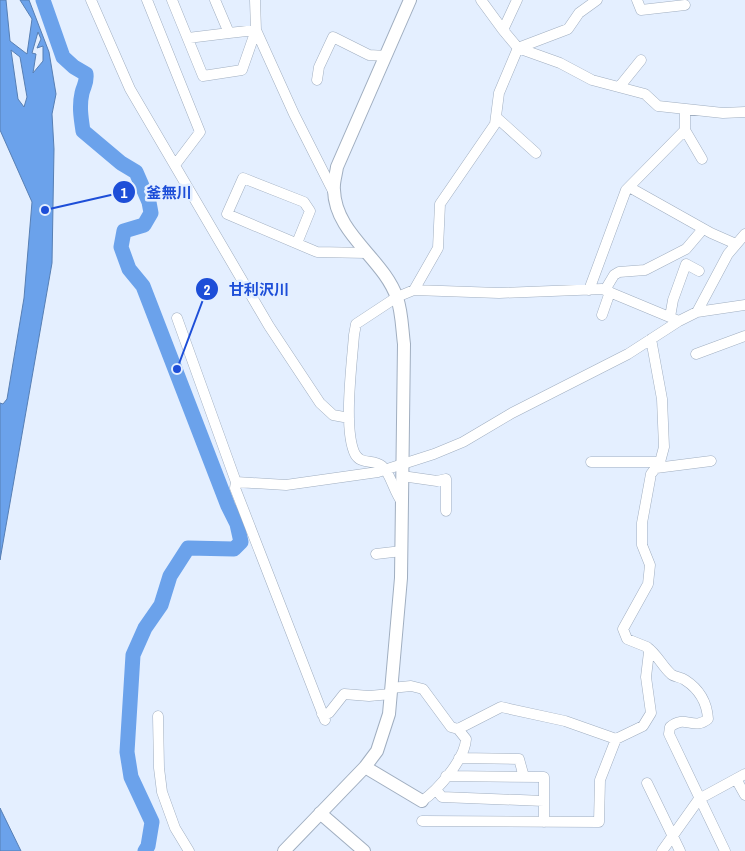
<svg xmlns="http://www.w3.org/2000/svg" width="745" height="851" font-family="'Archivo Narrow','Noto Sans JP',sans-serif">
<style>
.water{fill:#6ba2eb;stroke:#577fb4;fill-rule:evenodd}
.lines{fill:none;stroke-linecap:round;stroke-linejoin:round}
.river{stroke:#6ba2eb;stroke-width:15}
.minor-casing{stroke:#a0aec0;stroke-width:11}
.tertiary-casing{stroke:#a0aec0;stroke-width:14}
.minor{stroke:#fff;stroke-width:10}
.tertiary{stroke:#fff;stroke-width:12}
.leader{fill:none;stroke:#1d4ed8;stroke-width:2}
.callout-dot{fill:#1d4ed8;stroke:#e4efff;stroke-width:2}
.mark-label{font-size:15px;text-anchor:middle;font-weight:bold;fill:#fff}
.callout-label{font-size:15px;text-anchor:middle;font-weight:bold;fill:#1d4ed8;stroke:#e4efff;stroke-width:5;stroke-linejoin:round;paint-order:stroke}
</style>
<rect width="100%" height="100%" fill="#e4efff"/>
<path class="water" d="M0 0H6L10 41 27 54 32 19 20 0H29L49 52 56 94 52 114 54 149 52 263 0 560V403L3 404 7 399 24 298 32 202 0 130ZM38 32 41 39 37 48 43 46V61L33 73 36 54 32 53ZM11 50 20 57 27 97 24 107 18 99Z
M0 808 21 851H0Z"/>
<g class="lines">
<path class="river" d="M43 0 63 57 74 67 86 74C87 83 84 85 82 93 79 106 81 118 83 131L121 163 136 172 149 202 151 213 144 225 124 231 121 247 129 269 143 286 228 506 237 524 241 542 234 549 188 548 170 576 161 605 145 628 133 655 127 752 131 777 152 822 148 846 145 851"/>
<g class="minor-casing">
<path id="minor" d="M91 0 130 89 269 326 320 403 333 415 349 418
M147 0 200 132 175 165
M172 0 203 76 242 70 256 30 229 33 215 0
M255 0 256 30 294 114 333 191
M481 0 503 30
M517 0 503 30 518 48 560 63 592 80 645 94 658 106 723 113 745 112
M637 0 641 10 685 5
M188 38 229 33
M317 80 319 67 333 37 369 55 386 56
M620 86 641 60
M496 117 536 153
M685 130 702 159
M629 187 711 233 736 244
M297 243 310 211 304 202 243 178 227 214 317 252 367 253
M414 290 438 248 440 204 495 124 499 93 518 48 568 29 579 13 597 0
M589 290 626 190 685 130V109
M605 290 614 275 619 272 645 270 686 249 703 229
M697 312 728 254 745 234
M602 315 610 292
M670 317 673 300 686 264 699 271
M177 318 236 482 235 488 325 720
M696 354 745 336
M591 462H660
M656 468 711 461
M402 476 437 481 446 479V511
M236 482 286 485 378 472 434 454 463 442 512 413 628 354 679 321 697 312 745 305
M402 502C394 492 390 472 382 466 373 459 361 465 355 454 343 430 352 363 354 335L356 324 397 297 414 290 499 293 602 289 679 321
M376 554 402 551
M647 647C657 654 662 666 671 674 674 677 681 677 685 680 699 689 707 703 708 719 693 731 685 714 670 727L669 734 725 851
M391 688 411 686 423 689 451 727 458 729 466 739C465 759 438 790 422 801
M322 714 329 713 344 694 369 696 391 694
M158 716 159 768 162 792 175 828 189 851
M458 729 501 707 565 721 616 739
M459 758 519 759 524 777
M446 776 544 777V822
M736 779 745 795
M647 783 680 851
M437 791 442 797 544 801
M422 821 599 822 600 780 616 739 643 726 651 713 646 677 649 652 647 647 627 639 623 629 648 584 650 565 642 545V523L651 474 660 462 664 447 662 399 651 339
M662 851 699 799 745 774"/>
</g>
<g class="tertiary-casing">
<path id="tertiary" d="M365 767 422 801
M320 813 364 851
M284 851 365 767 377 751 389 714 401 578 404 344C402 329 402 312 397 298 384 259 335 234 334 190 333 183 336 175 337 167L410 0"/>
</g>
<use href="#minor" class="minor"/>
<use href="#tertiary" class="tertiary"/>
</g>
<path class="leader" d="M45 210L124 192M177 369L207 289"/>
<g class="callout-dot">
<circle cx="45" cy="210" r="5"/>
<circle cx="177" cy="369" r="5"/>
<circle cx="124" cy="192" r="12"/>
<circle cx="207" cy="289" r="12"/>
</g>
<g class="mark-label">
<text x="124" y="198">1</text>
<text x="207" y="295">2</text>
</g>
<g class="callout-label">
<text x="169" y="198">釜無川</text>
<text x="259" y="295">甘利沢川</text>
</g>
</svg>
